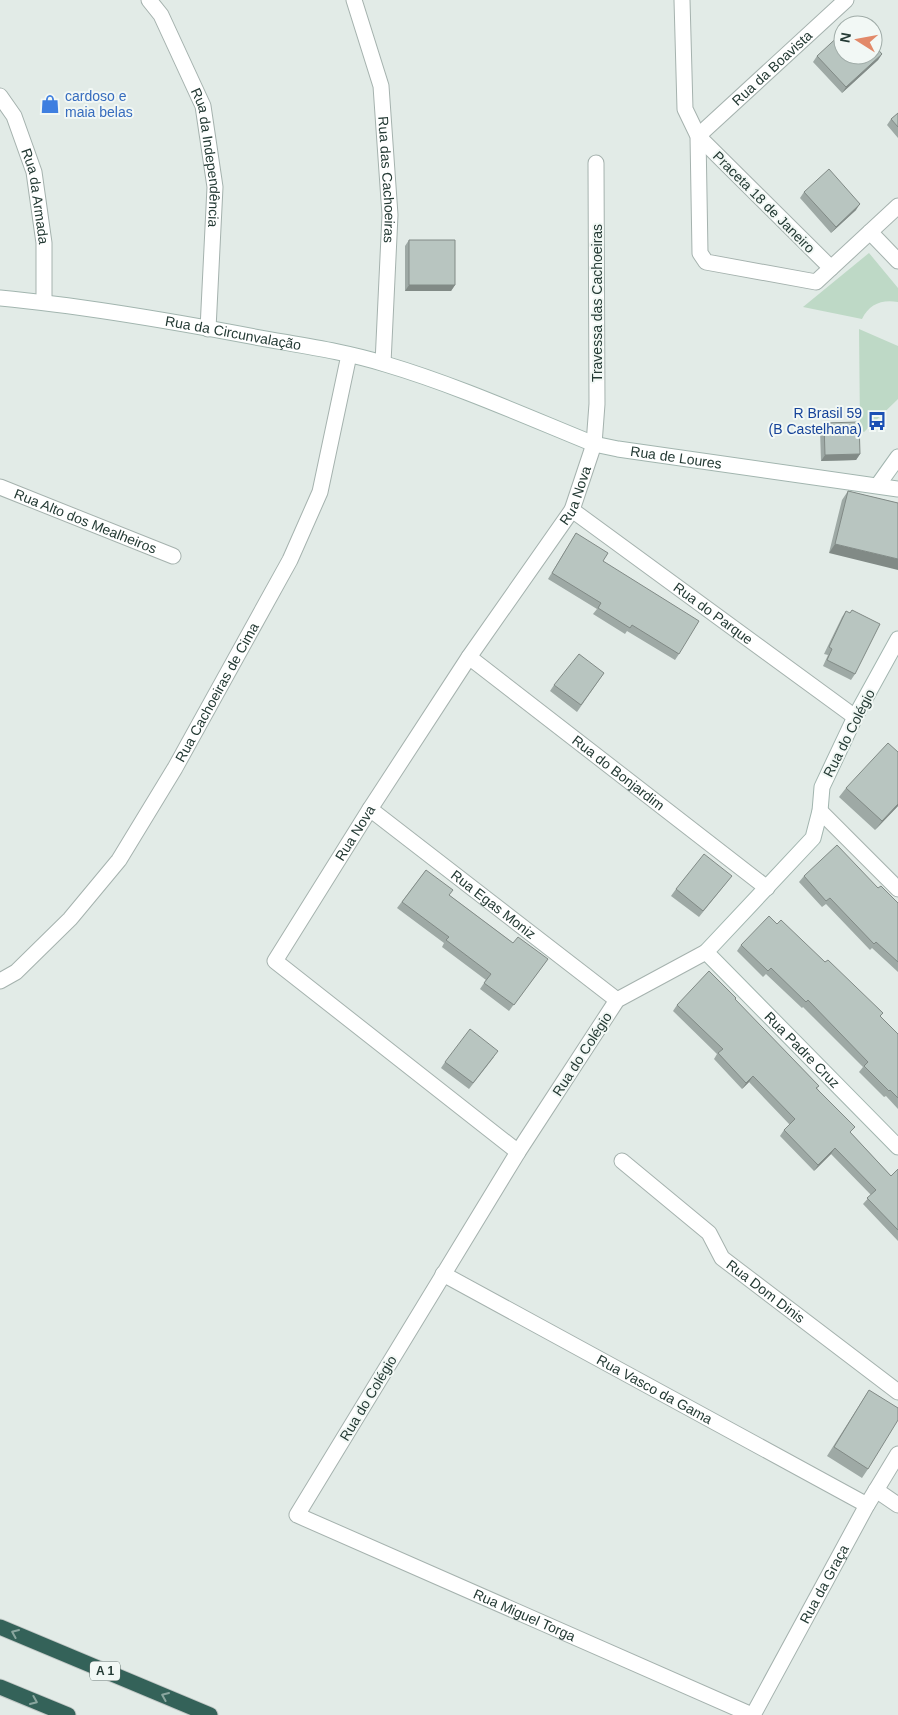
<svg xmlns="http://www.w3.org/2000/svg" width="898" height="1715" font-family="Helvetica,sans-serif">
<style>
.green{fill:#bed9c6}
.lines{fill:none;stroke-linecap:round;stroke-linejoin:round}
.street-casing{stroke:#a5b2ae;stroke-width:17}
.secondary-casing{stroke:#a2b5af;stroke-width:17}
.highway-casing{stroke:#c2c8c6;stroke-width:17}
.street{stroke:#fff;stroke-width:15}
.secondary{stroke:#fff;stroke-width:15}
.highway{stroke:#346259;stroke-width:15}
.wall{fill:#9ea9a5}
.shaded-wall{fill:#818a86}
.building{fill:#b8c5c0;stroke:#818a86}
.oneway{stroke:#8aa69f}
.labels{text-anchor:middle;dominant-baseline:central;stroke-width:4;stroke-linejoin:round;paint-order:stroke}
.shield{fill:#f2f8f5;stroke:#62736e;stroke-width:1}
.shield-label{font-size:12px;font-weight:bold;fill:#243a34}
.street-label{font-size:14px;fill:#243a34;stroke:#f2f8f5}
.shop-label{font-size:14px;fill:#366cbe;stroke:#f2f8f5;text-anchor:start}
.transit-label{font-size:14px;fill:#164399;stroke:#f2f8f5;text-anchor:end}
</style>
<rect width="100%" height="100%" fill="#e2ebe7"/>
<path class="green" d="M869 253 898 288V302C882 299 869 304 862 319L803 307Z
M859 329 898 346V399L864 432 860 429Z"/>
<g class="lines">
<g class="street-casing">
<g id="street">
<path id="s1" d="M149 0 161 15 203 106 215 187 208 329"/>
<path id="s2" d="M354 0 381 86 390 215 383 363"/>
<path d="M682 0 685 109 698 136 700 253 706 262 816 282 898 206"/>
<path id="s3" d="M0 96 14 116 34 172 44 243V302"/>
<path d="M870 232 898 261"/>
<path id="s4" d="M831 268 698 136 846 0"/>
<path id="s5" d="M0 487 173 556"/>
<path id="s6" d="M572 510 855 717"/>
<path id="s7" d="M469 657 767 888"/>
<path id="s8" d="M370 809 617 1000"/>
<path d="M820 811 898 889"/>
<path id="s9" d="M706 952 617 1000 518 1152 297 1515 752 1715"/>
<path id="s10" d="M0 981 16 972 70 919 119 860 175 768 290 560 320 492 349 355"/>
<path id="s11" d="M518 1152 275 961 370 809 469 657 572 510 594 444 597 404 596 163"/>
<path id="s12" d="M622 1161 709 1233 722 1258 898 1392"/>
<path id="s13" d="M443 1274 867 1505"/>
<path d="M876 1490 898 1505"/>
<path id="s14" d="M753 1715 867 1505 898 1454"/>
</g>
</g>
<g class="secondary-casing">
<g id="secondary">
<path id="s15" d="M0 298C85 306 171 321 255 337 298 345 343 351 385 364 456 385 525 416 594 444L618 449 898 489"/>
<path d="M878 485 898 457"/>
<path id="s16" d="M898 639 855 717 822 787 820 811 813 838 706 952 898 1147"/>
</g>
</g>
<g class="highway-casing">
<path id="highway" d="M0 1627 210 1715
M0 1687 68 1715"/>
</g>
<use href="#street" class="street"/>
<use href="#secondary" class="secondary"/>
<use href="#highway" class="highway"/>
</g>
<path class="wall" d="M882 54 878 60 842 93 813 62 817 56Z
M898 113V138L887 125 891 119Z
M804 192 856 210 831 233 800 198Z
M409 240 455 285 451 291H405V246Z
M824 423 860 454 856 460 821 461 820 430Z
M848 491 898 503 829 553 842 500Z
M576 533 603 561 679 654 675 660 627 631 625 634 593 614 597 609 548 579Z
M846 611 855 674 851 680 823 666 828 655 824 654 842 617Z
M604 673 577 712 550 691 554 685Z
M846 788 898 806 875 830 839 797Z
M426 870 449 895 513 943 548 959 509 1011 480 989 486 980 442 947 444 943 397 908Z
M804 876 878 888 898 903V972L872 948 870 950 826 904 822 907 799 882Z
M727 882 699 917 671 896 676 889Z
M777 924 880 1016 898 1034V1109L886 1096 884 1097 859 1072 863 1067 803 1007 802 1008 766 974 763 977 737 951 741 945Z
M735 1000 819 1086 817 1088 851 1133 891 1176 898 1169V1241L863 1204 871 1195 831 1154 814 1171 780 1136 784 1130 790 1125 749 1082 742 1089 714 1059 717 1054 673 1011 677 1005Z
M494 1057 469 1089 441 1068 445 1062Z
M869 1390 868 1469 862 1478 827 1456Z"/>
<path class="shaded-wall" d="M882 54 878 60 842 93 846 87Z
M860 204 856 210 831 233 836 227Z
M409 285H455L451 291H405Z
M860 454 856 460 821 461 825 455Z
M835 544 898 559V570L829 553Z
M898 804V806L875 830 882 821Z
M753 1076 749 1082 742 1089 746 1083Z
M835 1148 831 1154 814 1171 818 1165Z"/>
<path class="building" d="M843 32V55H873V44L882 54 846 87 817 56Z
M898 113V127L891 119Z
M829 169 860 204 836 227 804 192Z
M409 240H455V285H409Z
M859 422 860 454 825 455 824 423Z
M848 491 898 503V559L835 544Z
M576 533 608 553 603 561 699 621 679 654 632 625 630 628 598 608 601 603 552 573Z
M852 610 880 624 855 674 827 660 832 649 829 647 846 611 850 613Z
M579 654 604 673 581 705 554 685Z
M888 743 898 752V804L882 821 846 788Z
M837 845 878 888 881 886 898 903V962L876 942 874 944 830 898 826 901 804 876Z
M704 854 732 876 703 911 676 889Z
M426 870 453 890 449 895 513 943 518 937 548 959 514 1005 484 983 491 974 446 940 449 937 402 902Z
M769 916 777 924 781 920 825 962 828 960 883 1013 880 1016 898 1034V1098L890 1090 889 1091 864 1066 868 1062 808 1000 806 1002 771 968 768 971 741 945Z
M709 971 736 998 735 999 819 1086 816 1088 855 1127 850 1132 891 1176 898 1169V1230L867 1198 876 1190 835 1148 818 1165 784 1130 795 1119 753 1076 746 1083 718 1053 723 1049 677 1005Z
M470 1029 498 1051 473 1083 445 1062Z
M869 1390 898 1408V1420L868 1469 834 1447Z"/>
<defs><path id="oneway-chevron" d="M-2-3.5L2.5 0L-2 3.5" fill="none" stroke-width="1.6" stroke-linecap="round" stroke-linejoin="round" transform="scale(1.25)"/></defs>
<g class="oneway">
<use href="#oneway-chevron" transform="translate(15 1633) rotate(-157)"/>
<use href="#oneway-chevron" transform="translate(165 1696) rotate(-157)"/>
<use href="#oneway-chevron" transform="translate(34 1701) rotate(23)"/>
</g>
<defs>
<g id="shop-bare" transform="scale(1.5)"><path d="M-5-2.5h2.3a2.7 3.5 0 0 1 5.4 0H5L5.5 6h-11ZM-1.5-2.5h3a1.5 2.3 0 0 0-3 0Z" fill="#3f7fe0" stroke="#f2f8f5" stroke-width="2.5" paint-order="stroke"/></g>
<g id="bus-bare" transform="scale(1.5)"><path d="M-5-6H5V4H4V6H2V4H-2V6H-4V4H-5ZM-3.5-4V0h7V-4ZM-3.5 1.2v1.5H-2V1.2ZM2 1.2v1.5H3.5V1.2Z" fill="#1a4fb4" stroke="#f2f8f5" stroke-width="2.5" paint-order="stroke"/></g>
</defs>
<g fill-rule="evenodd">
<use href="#shop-bare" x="50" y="104"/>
<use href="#bus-bare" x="877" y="421"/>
</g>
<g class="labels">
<rect class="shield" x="90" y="1661.5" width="30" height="19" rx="4"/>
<g class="shield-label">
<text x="105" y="1671">A 1</text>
</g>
<g class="street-label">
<text stroke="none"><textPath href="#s4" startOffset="288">Rua da Boavista</textPath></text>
<text stroke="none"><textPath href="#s1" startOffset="171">Rua da Independência</textPath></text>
<text stroke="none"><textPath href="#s2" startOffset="184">Rua das Cachoeiras</textPath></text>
<text stroke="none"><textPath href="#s3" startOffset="108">Rua da Armada</textPath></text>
<text transform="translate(764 202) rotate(45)">Praceta 18 de Janeiro</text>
<text transform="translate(597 303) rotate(-90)">Travessa das Cachoeiras</text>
<text stroke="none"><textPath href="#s15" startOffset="236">Rua da Circunvalação</textPath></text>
<text stroke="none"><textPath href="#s15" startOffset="698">Rua de Loures</textPath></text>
<text stroke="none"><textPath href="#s11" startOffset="864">Rua Nova</textPath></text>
<text stroke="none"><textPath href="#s5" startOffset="92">Rua Alto dos Mealheiros</textPath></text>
<text stroke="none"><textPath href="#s6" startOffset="175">Rua do Parque</textPath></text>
<text stroke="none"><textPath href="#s10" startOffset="365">Rua Cachoeiras de Cima</textPath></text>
<text transform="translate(849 733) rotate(-63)">Rua do Colégio</text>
<text stroke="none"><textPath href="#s7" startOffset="189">Rua do Bonjardim</textPath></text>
<text stroke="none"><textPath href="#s11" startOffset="460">Rua Nova</textPath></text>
<text stroke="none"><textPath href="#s8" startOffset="156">Rua Egas Moniz</textPath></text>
<text stroke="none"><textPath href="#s16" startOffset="512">Rua Padre Cruz</textPath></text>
<text transform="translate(582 1054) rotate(-57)">Rua do Colégio</text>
<text stroke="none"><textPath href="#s12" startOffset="196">Rua Dom Dinis</textPath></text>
<text stroke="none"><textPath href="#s13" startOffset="241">Rua Vasco da Gama</textPath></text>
<text transform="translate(368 1398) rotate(-59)">Rua do Colégio</text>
<text stroke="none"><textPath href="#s14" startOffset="149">Rua da Graça</textPath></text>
<text stroke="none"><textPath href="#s9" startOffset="956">Rua Miguel Torga</textPath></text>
</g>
<g class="shop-label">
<text x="65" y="96">cardoso e<tspan x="65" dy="16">maia belas</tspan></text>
</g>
<g class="transit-label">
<text x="862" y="413">R Brasil 59<tspan x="862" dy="16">(B Castelhana)</tspan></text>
</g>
</g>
<g transform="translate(858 40) rotate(281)"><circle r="24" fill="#f2f8f5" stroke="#a0aca8"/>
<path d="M0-4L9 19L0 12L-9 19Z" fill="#e28969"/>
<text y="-8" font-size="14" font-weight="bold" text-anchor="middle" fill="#243a34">N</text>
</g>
</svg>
